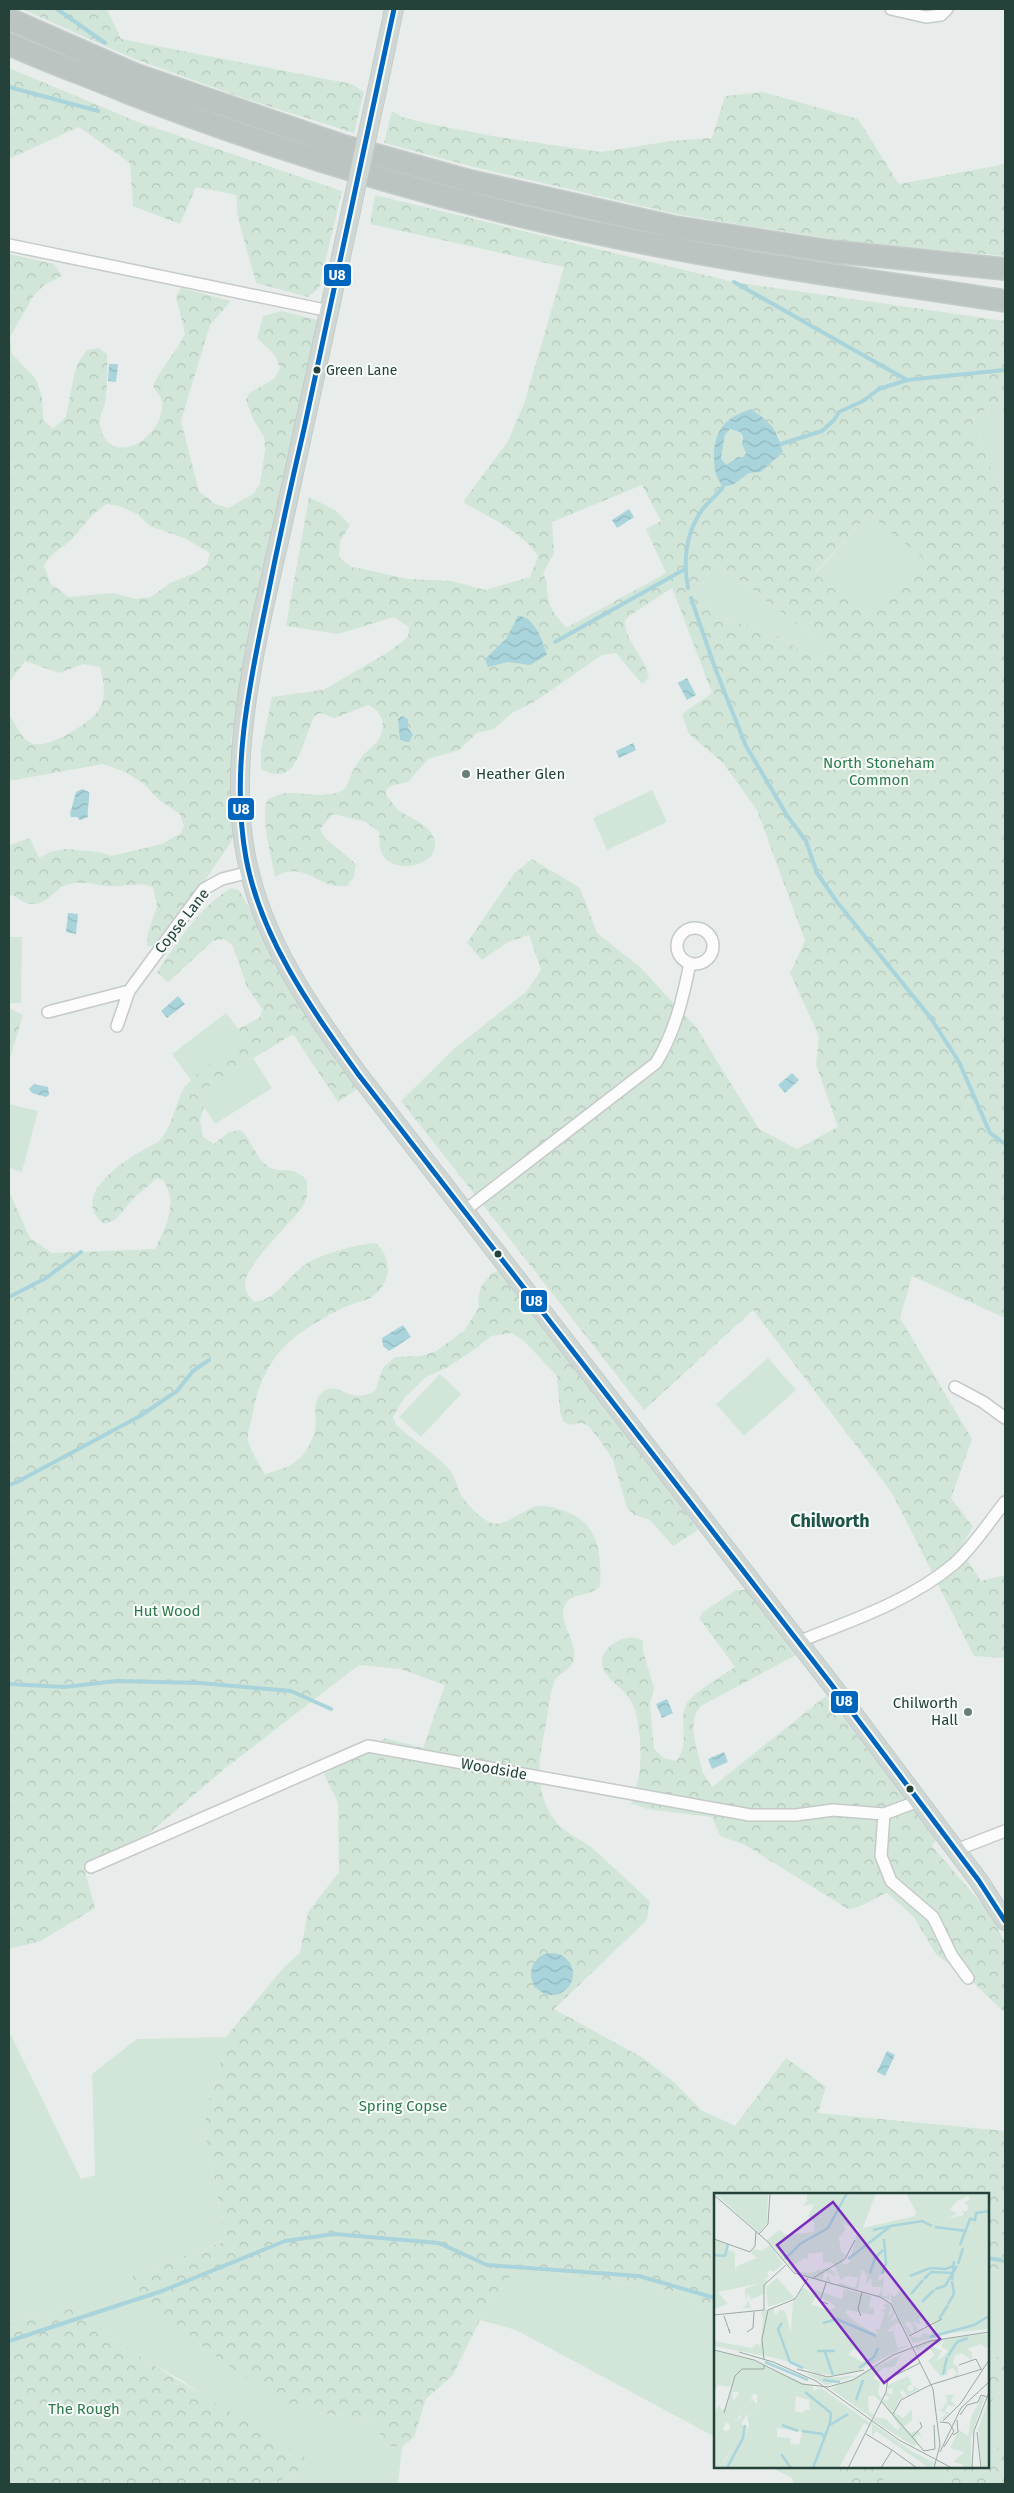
<svg xmlns="http://www.w3.org/2000/svg" width="1014" height="2493" font-family="'Fira Sans',sans-serif">
<style>
.green{fill:#d1e6d8}
.forest{fill:url(#forest-crowns);fill-rule:evenodd}
.water{fill:url(#water-waves);fill-rule:evenodd}
.lines{fill:none;stroke-linecap:round;stroke-linejoin:round}
.stream{stroke:#a9d4db;stroke-width:4}
.minor-casing{stroke:#c5cac8;stroke-width:14}
.primary-casing{stroke:#c3ccc9;stroke-width:20}
.motorway-casing{stroke:#c3ccc9;stroke-width:24}
.minor{stroke:#fcfcfc;stroke-width:11}
.primary{stroke:#cfd7d5;stroke-width:18}
.motorway{stroke:#bcc4c2;stroke-width:21}
.primary-bridge-casing{stroke:#c3ccc9;stroke-width:20;stroke-linecap:butt}
.primary-bridge{stroke:#cfd7d5;stroke-width:18}
.bus-1-casing{stroke:#f7fbf9;stroke-width:9}
.bus-1{stroke:#0065bd;stroke-width:5}
.bus-dot{fill:#24423a;stroke:#f7fbf9;stroke-width:2}
.poi-dot{fill:#697e78;stroke:#f7fbf9;stroke-width:2}
.labels{text-anchor:middle;dominant-baseline:central;stroke-width:4;stroke-linejoin:round;paint-order:stroke}
.bus-label{font-size:14px;fill:#24423a;stroke:#f7fbf9;text-anchor:start}
.park-label{font-size:15px;fill:#2d7a4b;stroke:#f7fbf9}
.poi-label{font-size:15px;fill:#24423a;stroke:#f7fbf9;text-anchor:start}
.street-label{font-size:15px;fill:#24423a;stroke:#f7fbf9}
.quarter-label{font-size:18px;font-weight:bold;fill:#1f5548;stroke:#f7fbf9}
.inset-river{fill:none;stroke:#a9d4db;stroke-width:2.5}
.inset-road{fill:none;stroke:#9aa9a4;stroke-width:1}
.view{fill:#7b2cbf;fill-opacity:0.15;stroke:#7b2cbf;stroke-width:2.5}
.inset-edge{fill:none;stroke:#24423a;stroke-width:2.5}
.line-badge{stroke:#f7fbf9;stroke-width:2}
.badge-label{font-size:14px;text-anchor:middle;font-weight:bold;fill:#fff}
</style>
<defs>
<pattern id="forest-crowns" width="20" height="18" patternUnits="userSpaceOnUse" patternTransform="scale(1.25)"><rect width="20" height="18" fill="#d1e6d8"/><path d="M2 6a3 3 0 1 1 6 0M12 15a3 3 0 1 1 6 0" fill="none" stroke="#b3c6ba"/></pattern>
<pattern id="water-waves" width="16" height="10" patternUnits="userSpaceOnUse" patternTransform="scale(1.25)"><rect width="16" height="10" fill="#a9d4db"/><path d="M0 5q4-4 8 0t8 0" fill="none" stroke="#91b7bd"/></pattern>
</defs>
<rect width="100%" height="100%" fill="#e8edeb"/>
<path class="green" d="M989 407 1005 411V504L972 420Z
M730 429 740 432 746 453 743 457 726 465 721 458 725 435Z
M869 514 924 558 864 615 815 574Z
M716 562 828 648 819 661 771 632 712 615 700 586Z
M652 790 667 822 607 850 593 818Z
M9 937H22L21 1003H9Z
M226 1013 246 1039 191 1080 172 1054Z
M253 1058 272 1088 215 1124 196 1094Z
M9 1104 38 1111 22 1172 9 1168Z
M768 1358 796 1390 744 1436 716 1404Z
M440 1374 461 1394 421 1437 399 1417Z
M9 2031 81 2179 95 2175 92 2074 137 2039 226 2037 216 2084 205 2109 207 2144 226 2241 138 2272 174 2322 208 2351 317 2413 373 2419 386 2446 402 2447 398 2484H273L302 2470 183 2381 145 2360 75 2308 9 2322Z
M517 2266 684 2293 715 2326V2437L516 2330 480 2320Z
M988 2269 1005 2272V2347L988 2369Z
M1005 2386V2445L989 2450 988 2406Z
M770 2467H943L948 2479 946 2484H794L792 2478Z"/>
<path class="forest" d="M22 9H107L121 39 352 84 364 92 354 133 243 98 132 58Z
M9 68 138 122 342 191 319 288 308 297 256 283 238 218 236 195 196 187 180 224 133 206 130 163 79 127 9 159Z
M763 92 858 119 899 184 1005 164V256L845 241 681 215 478 168 384 143 392 111 402 117 425 123 498 137 601 152 671 141 712 138 725 96Z
M375 195 734 282 1005 321V411L989 407 972 420 1005 504V1318L912 1276 900 1318 972 1439 951 1498 973 1527 960 1549 981 1581 1005 1575V1658L974 1656 892 1493 753 1310 644 1410 401 1101 455 1048 527 991 541 970 529 935 508 942 482 960 467 943 514 874 532 859 580 888 597 933 640 967 696 1027 759 1129 797 1149 838 1127 816 1065 819 1036 790 973 805 941 757 810 723 763 689 734 682 714 712 693 672 588 629 616 625 621C625 642 645 656 649 678L642 684 616 653 602 655 534 702 512 713 494 729 477 733 459 750 428 759 408 782 391 786 386 790V795C391 800 395 808 401 812 413 819 432 826 435 842 438 868 389 876 381 851 379 846 380 838 379 832L366 822 333 814 320 829 325 838 356 864 354 877 347 886C317 890 306 859 275 877 272 857 259 817 268 799 274 797 281 793 287 793 305 792 331 800 346 788 350 777 354 766 362 757 365 752 369 750 373 746 387 733 386 713 368 705L335 718 320 713 315 716C302 736 300 791 261 769V750L272 697 323 690 387 653 408 637 409 627 394 617 338 634 286 626 309 497 335 510 350 525 340 541 339 557 351 567 363 569 408 579 452 581 485 590 530 577 538 556C522 531 488 517 463 502L508 441 524 404 564 267 370 224ZM724 424 778 434 783 452 761 472 749 473 714 462ZM642 485 661 521 646 529 666 573 566 628C559 619 549 609 548 597 546 587 548 582 543 574L554 553 552 522ZM869 514 923 558 864 615 815 573ZM716 562 828 648 819 661 771 632 712 615 700 586Z
M9 254 54 264 62 276 44 285 34 295 10 337 12 354 36 379 42 397 43 420 53 429 66 417 74 375 78 363 87 350 99 348 107 354C108 370 107 388 105 404 104 408 102 411 101 414 98 425 102 439 112 445 135 457 165 425 162 402 161 397 156 391 153 386 161 367 176 353 185 334L176 296 181 288 231 301 210 325 181 421 199 491 215 504 228 508 253 494 260 484 265 450 264 437 254 421 246 400 249 393 274 379 280 368 275 355 257 338 263 316 282 311 317 320 320 328 231 740 235 761V830L231 842 198 891 155 946H147L148 933 157 906 153 887C140 882 132 885 119 886 101 888 81 878 64 886 54 891 46 904 34 904 26 905 19 899 13 895L9 896V845L30 838 39 858 50 852 66 849 99 852 111 856 162 844 181 833 184 826 180 814 159 800 143 783 123 771 103 764 9 781V716C18 725 20 740 34 744 49 748 89 724 98 711 107 697 104 682 100 667L83 664 59 673 25 661 9 683ZM107 504 119 506 137 514 150 526 184 538 210 553 207 565 197 572 170 583 151 597 136 599 113 593 69 597 51 584 44 566C50 552 64 548 73 538 85 525 91 513 107 504Z
M231 888 239 890 262 930 362 1086 338 1102 293 1034 196 1094 204 1107 200 1121 203 1137 214 1144 229 1132 240 1130C253 1140 254 1157 269 1167 281 1175 292 1163 307 1181V1196L304 1205C292 1222 243 1267 245 1285 245 1292 250 1297 254 1302 278 1299 287 1277 306 1264 318 1255 361 1243 376 1243 391 1257 392 1278 377 1293 369 1301 359 1301 350 1305 341 1308 333 1313 326 1317 281 1341 261 1367 252 1417 251 1423 247 1433 248 1440 250 1451 260 1464 265 1474 275 1471 286 1468 294 1463 304 1457 312 1442 315 1431 318 1418 310 1400 324 1391 340 1380 348 1406 375 1391L383 1368 395 1357 421 1356 436 1351 464 1331 479 1307 478 1299 481 1287 491 1274 499 1270 644 1456 698 1530 673 1546 650 1520 634 1515 627 1508 613 1460 597 1436 587 1425 580 1423 570 1425 563 1421 560 1412 557 1376 524 1341 512 1333 491 1336 478 1347 448 1367 426 1377 404 1398 393 1417 396 1425C413 1440 433 1452 449 1469 455 1476 456 1485 460 1493 467 1505 477 1515 489 1522 504 1530 523 1508 538 1506 547 1505 556 1508 564 1511 599 1522 602 1554 600 1586 588 1598 575 1592 567 1602 553 1621 583 1644 572 1664 568 1671 559 1674 555 1680 550 1691 548 1716 545 1729 538 1761 534 1795 557 1823 565 1833 581 1839 591 1847 611 1865 630 1883 650 1901L647 1920 554 2009 643 2058 675 2083 701 2110 735 2126 786 2058 826 2087 818 2113 1005 2131V2272L988 2269V2194H715V2326L684 2293 517 2266 480 2320 453 2375 426 2399 414 2437 402 2447 386 2446 373 2419 317 2413 280 2402 208 2351 127 2282 138 2272 226 2241 207 2144 205 2109 216 2084 226 2037 284 1967 300 1953 308 1912 339 1872 338 1803 324 1774 385 1738 423 1748 445 1685 400 1669 359 1665 228 1766 147 1835 86 1862 85 1872 95 1908 41 1941 9 1949V1191L30 1238 52 1253 155 1249C166 1226 178 1205 164 1181L157 1178 134 1198 115 1220 104 1224C69 1197 121 1162 145 1149 150 1146 156 1144 161 1139 172 1126 175 1105 183 1090 195 1071 227 1053 246 1039L238 1029 259 1018 263 1010 247 987 233 946 224 939 213 941 168 982 157 972C178 942 199 907 231 888Z
M9 1008 23 1015 9 1062Z
M736 1590H746L753 1594 796 1655 701 1706C685 1723 699 1754 703 1773L712 1787 826 1696 937 1839 932 1846 988 1911 1005 1942V2013L975 1984 936 1954 913 1916 887 1893C873 1898 863 1908 848 1909L745 1845 720 1836 712 1817 647 1809 631 1803C634 1791 640 1778 640 1765 642 1750 639 1714 631 1701 624 1688 601 1677 602 1661 603 1644 630 1631 643 1641V1651L654 1688 650 1703 654 1749 664 1758 676 1761C691 1744 678 1723 686 1705 692 1693 723 1675 735 1667L699 1618 703 1612Z
M75 2308 145 2360 308 2459 302 2470 273 2484H9V2322Z
M1005 2347V2386L988 2406V2369Z
M1005 2445V2484H946L948 2479 943 2467H988V2450Z
M842 2467H890L886 2477 878 2484H838L836 2477Z"/>
<path class="water" d="M109 364H118L116 382 108 381Z
M751 409C770 422 777 429 783 452L761 472 749 473 734 484 723 487C715 476 714 468 714 454 715 428 727 417 751 409ZM730 429 740 432 743 437 742 444 746 453 743 457H738L726 465 721 458 725 435Z
M629 509 634 517 617 528 612 520Z
M518 616C535 616 543 642 547 655L530 665 508 662 488 667 485 659 506 639Z
M687 678 696 695 687 700 678 683Z
M402 716 408 719V728L413 735 409 742 400 740 398 719Z
M633 743 636 750 619 758 616 751Z
M82 789 89 792C90 800 87 808 88 817L80 820 77 817H71L70 814 76 792Z
M68 913 78 914 76 934 66 932Z
M178 996 185 1004 167 1018 161 1011Z
M792 1073 799 1080 785 1093 778 1085Z
M34 1084 48 1087 49 1095 46 1097 32 1093 29 1089Z
M403 1325 411 1337 389 1351 383 1346 382 1338Z
M667 1699 673 1713 662 1718 656 1704Z
M724 1752 728 1762 712 1769 708 1759Z
M531 1974a21 21 0 1 1 42 0a21 21 0 1 1-42 0Z
M887 2051 895 2055 885 2076 877 2072Z"/>
<g class="lines">
<path class="stream" d="M57 9 105 43
M9 87 98 111
M734 282 907 380
M781 444 822 431 834 420 839 412 863 401 879 389 907 380 1005 370
M688 588C683 561 686 533 702 510 708 502 717 495 723 487
M691 598 715 668 746 746 788 817 806 841 817 873 837 902 930 1017 959 1062 990 1133 1005 1144
M555 642 685 569
M9 1297 46 1278 81 1252
M9 1485 17 1482 140 1416 177 1391 193 1371 209 1360
M9 1684 64 1687 117 1681 200 1683 291 1691 331 1709
M988 2258 1005 2261
M9 2341 162 2291 285 2241 334 2234 439 2243 487 2265 639 2276 715 2298"/>
<g class="minor-casing">
<path id="minor" d="M891 9 926 17 941 15 947 9
M9 245 330 311
M677 946a18 18 0 1 1 36 0a18 18 0 1 1-36 0Z
M48 1012 129 991
M117 1026 129 991 204 889 222 879 250 872
M464 1211 656 1063C675 1032 683 998 690 963
M955 1387 983 1402 1005 1418
M796 1640 805 1639C856 1619 911 1600 954 1564 973 1547 989 1522 1005 1502
M884 1814 881 1856 891 1881 933 1917 952 1956 968 1978
M956 1850 1005 1831
M91 1867 368 1746 750 1815H796L833 1810 884 1814 919 1801"/>
</g>
<g class="primary-casing">
<path id="primary" d="M376 95 394 9
M352 206C330 309 307 411 285 514 262 619 224 755 247 861 264 943 310 1007 358 1074L831 1684 979 1881 1005 1921"/>
</g>
<g class="motorway-casing">
<path id="motorway" d="M9 19 134 74 344 146 470 181 674 227 829 251 1005 269
M9 44C46 61 86 75 124 91 307 163 498 217 692 252 796 271 901 285 1005 301"/>
</g>
<use href="#minor" class="minor"/>
<use href="#primary" class="primary"/>
<use href="#motorway" class="motorway"/>
<g class="primary-bridge-casing">
<path id="primary-bridge" d="M352 206 376 95"/>
</g>
<use href="#primary-bridge" class="primary-bridge"/>
<g class="bus-1-casing">
<path id="bus-1" d="M394 9C363 149 335 289 304 429 290 489 277 549 265 609 248 690 231 775 246 858 261 939 311 1008 358 1074L831 1684 979 1881 1005 1921"/>
</g>
<use href="#bus-1" class="bus-1"/>
</g>
<g class="bus-dot">
<circle cx="317" cy="370" r="4.5"/>
<circle cx="498" cy="1254" r="4.5"/>
<circle cx="910" cy="1789" r="4.5"/>
</g>
<g class="poi-dot">
<circle cx="466" cy="774" r="5"/>
<circle cx="968" cy="1712" r="5"/>
</g>
<g class="labels">
<g class="bus-label">
<text x="326" y="370">Green Lane</text>
</g>
<g class="park-label">
<text x="879" y="763">North Stoneham<tspan x="879" dy="17">Common</tspan></text>
<text x="167" y="1611">Hut Wood</text>
<text x="403" y="2106">Spring Copse</text>
<text x="84" y="2409">The Rough</text>
</g>
<g class="poi-label">
<text x="476" y="774">Heather Glen</text>
<text x="958" y="1703" text-anchor="end">Chilworth<tspan x="958" dy="17">Hall</tspan></text>
</g>
<g class="street-label">
<text transform="translate(182 921) rotate(-52)">Copse Lane</text>
<text transform="translate(494 1769) rotate(10)">Woodside</text>
</g>
<g class="quarter-label">
<text x="830" y="1521">Chilworth</text>
</g>
</g>
<g transform="translate(714 2193)">
<rect width="275" height="275" fill="#e8edeb"/>
<path d="M0 0H54L53 30 45 40ZM93 0H115L104 24 123 22 136 0H162L149 35 201 23 202 19 192 0H275V36H245V25L201 27 149 38 128 30 132 36 126 44 117 32 121 26 99 29 94 23 100 11 88 13 93 8ZM254 3 256 6 250 10 255 14 252 19 248 17 250 22 235 25 243 21 236 16 243 8ZM100 39V43L72 65 68 58V62L62 56 74 51 67 50 72 42ZM0 46 14 52 13 56 21 60V78L0 67ZM52 80 55 83 48 88 54 86 49 101 35 108 37 119 35 115H29L37 105 34 101 32 108 31 96 43 91ZM59 115 61 122 66 117 71 118 77 139 69 133 60 132 54 118ZM0 169 8 170 19 182 16 194 4 192 0 200ZM26 199 27 221 21 229 18 210ZM38 206 43 211 28 256H25L35 232 31 210 35 212ZM23 231 26 235 24 248 8 270 3 268 8 250 13 246 11 239Z" fill="#d1e6d8" fill-rule="evenodd"/>
<path d="M115 0H136L123 22 103 24ZM245 25 246 36H275V136L237 140 199 150 196 143 205 145 210 140 216 142 221 135 218 131 211 133V128L205 125 206 131 199 128 204 137 200 139 198 131 193 128 191 131 198 140 194 142 177 109V101L180 104 188 96 175 81 169 79 164 84 166 88 170 84 168 102 173 104 175 99V107L159 102H165L168 94H158L157 85 151 93 153 83 148 76 144 97 122 92 126 90 141 95 144 85 134 83 127 87 119 70 109 69V59L94 61V66L90 65 78 73 83 78 96 80 114 74 122 81 120 83 113 78 117 89H111L114 82 111 78 108 88 81 79 64 59 68 62 70 55 72 65 80 52 100 44V28L121 26 117 32 124 39 127 58 132 62 128 68 129 72 135 70 144 37 201 27ZM65 37 72 42 67 50 74 52 62 56 53 47ZM63 85 81 105 54 114 52 94ZM130 96 157 103 155 116 160 114V122L133 117 132 120 141 129 164 142 161 136H165L171 119 166 117 173 116 169 112 173 110 177 114 174 123 178 120V115L181 119 176 129 183 124 188 132 182 130 173 138H179L184 155 197 151 146 177 126 182 104 181 66 166 0 153V148L38 155 44 150 46 155 49 126 47 119 54 116 60 132H68L77 139 79 108 82 106 114 117 121 115 120 112 98 99 101 97 128 106ZM140 156 154 165V166L148 169 134 161ZM275 140V153L271 155 267 151 253 156 258 159V167L247 160 241 162 239 171 244 173V184H239L243 180 239 175 234 177 233 183 229 180 228 185 214 168 221 162 216 156 218 153 228 158 222 168 230 163 234 157 227 154 230 148 224 152 218 149 203 157 201 154 216 148ZM197 157 186 163 180 174 169 175 159 185 166 189 164 200 168 206 167 209 159 202 154 204 155 219 160 222 158 225 117 196ZM0 158 38 167 99 194V198L107 195 156 230 155 233 150 230 125 275H0V220L5 212 8 217 14 211 19 182 8 170 0 169ZM18 199H25L27 208 22 212 27 215V225L21 229ZM39 201H43V211L28 256H25L33 234 27 231 34 219 31 210 35 212ZM82 203 95 207 96 217H91L88 220 81 218ZM12 230H15L17 238 21 237 23 231 26 235 24 248 10 269 3 267 14 242 9 236ZM63 235 88 239 85 252 76 250 77 245 63 244ZM91 180 116 185 145 182 112 192ZM194 183 198 191 193 194 194 198H198L200 193 205 196 193 203 188 196 186 200 190 205 186 206 179 220 168 208 170 206 174 208 175 203H171L173 199 178 202 179 195 174 196V192ZM241 201 237 207 242 214 234 212 231 218 236 220 231 226 224 227 233 221 222 216 227 217 233 209 232 202ZM268 203H271L257 245V275H248L249 271 239 269 250 259 236 255 245 237 254 243 257 224ZM275 205 274 275H268L264 236ZM172 214 189 225 198 216V228L190 233 196 240 204 237 208 243 202 242 204 252 199 253 159 227 161 224 172 226 183 237 186 234ZM158 230 199 259 221 270 215 275 162 238 158 244Z" fill="#d1e6d8" fill-rule="evenodd"/>
<path d="M98 205 113 212 120 207 117 230 135 222 113 241 104 265 109 269 103 270 101 275H97L109 246 104 240 113 234 107 230 115 231V225L113 216ZM26 248 27 252 18 264 17 275H10L14 264Z" fill="#d1e6d8"/>
<path d="M56 52 69 71 59 79 56 77 43 91 4 99 14 111 0 116V67L21 78 23 73 43 65 37 60 40 56 48 58ZM89 94 102 104 92 118 82 106Z" fill="#d1e6d8"/>
<path class="inset-river" d="M221 34 252 38M159 37 177 33M246 52 256 26 261 27 262 20 275 18M0 62 11 63 14 51M71 66 86 51 114 35 133 0M134 66 177 33 208 28 218 33M244 71 249 55M156 80 161 65 169 57M168 81 172 70 170 46M196 83 216 75 232 76 239 73M210 86 217 79 238 80M238 87 240 68M221 96 231 93 243 73M197 101 209 87M208 109 220 97M234 111 240 101 238 88M225 126 234 112M68 130 64 136 76 169 89 175M109 130 123 126 162 143M216 144 260 132 275 123M103 158H121M111 159 119 182M234 163 243 149 254 145M51 169 94 187M145 175 160 164 164 155M229 182 233 164M109 187 126 189M91 199 117 220 116 230 99 275M142 207 149 187M68 232 84 238M116 232 134 221M88 238 108 241 110 245M67 261 77 275M13 275 29 245 31 232"/>
<path class="inset-road" d="M0 2 54 49 80 80 166 104 177 111 219 196 226 252 220 275M45 41 54 31 56 0M0 46 36 59 41 53 42 38M99 85 131 66 141 47M112 90 106 108 114 111M0 122 50 117V92L72 72M10 123 16 140 15 136M147 123 144 116 148 99M33 139 39 135 40 119M195 143 228 126M0 157 40 167 88 191 114 194 139 187 179 162 216 148 275 139M25 159 59 169 102 188 185 247 238 275M50 167 48 146 54 117 81 106 94 85M245 172 262 166 267 176M83 176 114 184 150 177M168 209 210 258 221 256 220 232M10 220 21 183 28 176H50V172M179 221 187 207 216 192 268 176M246 222 253 212 264 209 267 202 274 204M229 228 247 210 275 167M226 229 235 230 240 238 230 254M263 239 267 275M152 241 178 257 167 275M239 242 244 239 243 227M198 244 208 234 206 229M178 257 203 275M226 259 247 215 275 189M134 275 172 199 174 186 206 170M258 275 260 238 275 199"/>
<path class="view" d="M119 9 226 146 170 190 63 52Z"/>
<rect width="275" height="275" class="inset-edge"/>
</g>
<g class="line-badge">
<rect x="323" y="263" width="29" height="24" rx="5" fill="#0065bd"/>
<rect x="227" y="797" width="28" height="24" rx="5" fill="#0065bd"/>
<rect x="520" y="1289" width="28" height="24" rx="5" fill="#0065bd"/>
<rect x="830" y="1690" width="29" height="24" rx="5" fill="#0065bd"/>
</g>
<g class="badge-label">
<text x="337" y="280">U8</text>
<text x="241" y="814">U8</text>
<text x="534" y="1306">U8</text>
<text x="844" y="1706">U8</text>
</g>
<rect width="1014" height="2493" fill="none" stroke="#24423a" stroke-width="20"/>
</svg>
